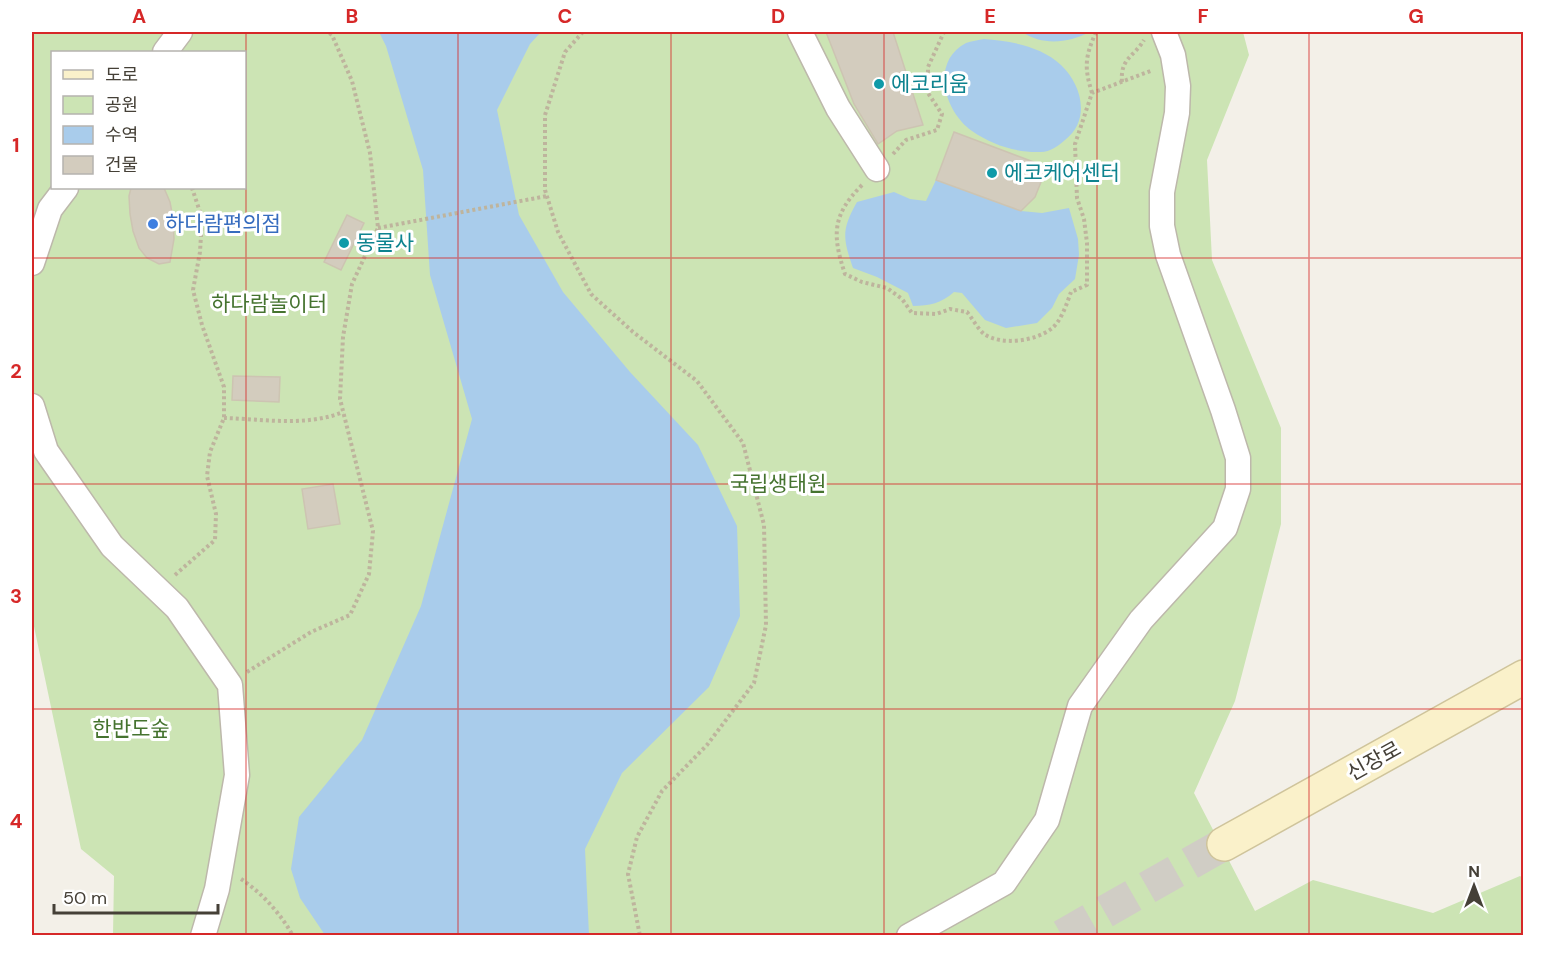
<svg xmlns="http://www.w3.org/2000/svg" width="1555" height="967" font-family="'DM Sans','Noto Sans KR',sans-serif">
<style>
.green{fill:#cce4b4;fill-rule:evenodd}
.water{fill:#a9cceb}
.building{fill:#d3ccbe;stroke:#cdc4b2;stroke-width:1.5}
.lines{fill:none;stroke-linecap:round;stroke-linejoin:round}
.secondary-tunnel{stroke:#d0cdc5;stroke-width:33;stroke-dasharray:33 16;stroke-linecap:butt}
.street-casing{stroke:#bdb8ab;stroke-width:27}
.secondary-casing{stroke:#cfc49b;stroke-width:36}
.path{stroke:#beb49d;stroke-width:4;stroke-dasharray:3 3;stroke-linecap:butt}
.street{stroke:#fff;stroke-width:24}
.secondary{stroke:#faf1ca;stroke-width:33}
.grid{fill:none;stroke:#d62828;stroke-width:1.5;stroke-opacity:0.55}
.culture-dot{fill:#0f9aa8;stroke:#fff;stroke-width:2}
.shop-dot{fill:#3f7fe0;stroke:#fff;stroke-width:2}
.labels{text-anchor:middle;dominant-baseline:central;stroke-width:6;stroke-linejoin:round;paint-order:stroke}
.culture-label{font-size:21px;fill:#0d838f;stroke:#fff;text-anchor:start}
.shop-label{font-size:21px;fill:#366cbe;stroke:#fff;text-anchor:start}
.park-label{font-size:21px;fill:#45732f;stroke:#fff}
.street-label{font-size:21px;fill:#454037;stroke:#fff}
.neatline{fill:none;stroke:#d62828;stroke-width:2}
.grid-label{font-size:20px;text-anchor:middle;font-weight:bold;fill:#d62828}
</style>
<rect width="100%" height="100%" fill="#f3f0e8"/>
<path class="green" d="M32 32H1243L1249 55 1207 160 1212 260 1281 428V524L1235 701 1194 793 1255 911 1313 880 1433 913 1520 876 1523 878V935H113L114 876 81 849 32 617ZM52 52H244V188H52Z"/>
<path class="water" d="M379 32H541L530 44 497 110 519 215 563 292 630 372 698 445 737 526 740 616 709 687 622 773 585 849 589 935H325L300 898 291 869 299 817 362 740 421 606 472 419 430 275 423 170 386 46Z
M1022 32H1090C1068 43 1043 46 1022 32Z
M984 39C1010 41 1041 46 1061 65 1082 85 1091 120 1065 140 1058 146 1050 152 1041 152 1017 153 992 145 972 131 944 111 930 62 966 43 971 41 979 40 984 39Z
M936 180 1021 211 1042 213 1069 208 1078 239 1079 255 1075 279 1059 294 1052 308 1037 323 1006 328 985 320 962 293 954 292C942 303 929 306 913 306L908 293 877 277 853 268C843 239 841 230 857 202L894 192 910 199 926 201Z"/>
<path class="building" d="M826 32H893L923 125 897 131 878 144 854 104Z
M954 132 1047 167 1035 197 1021 211 936 180Z
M131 188H164L170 202 173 218 174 239 170 262 159 264 147 258 139 248 133 231 130 214 129 196Z
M347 215 364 223 341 270 324 262Z
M233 376 280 377 279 402 232 400Z
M333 484 340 524 308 529 302 489Z"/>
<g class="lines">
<path class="secondary-tunnel" d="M1062 936 1224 844"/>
<g class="street-casing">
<path id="street" d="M800 32 838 108 877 169
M165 52 180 32
M32 263 50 209 66 188
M32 406 46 451 112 546 177 608 230 685 237 775 217 889 203 936
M909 936 1004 883 1047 820 1080 706 1141 620 1225 528 1238 489V458L1223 410 1168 255 1162 226V192L1177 113 1178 86 1173 55 1164 32"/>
</g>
<g class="secondary-casing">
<path id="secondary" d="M1224 844 1524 677"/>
</g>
<path class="path" d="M583 32 565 52 545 115V190L558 232 591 294 633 332 697 381 743 443 764 525 766 625 754 683 707 745 662 791 637 837 628 874 640 936
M1122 82C1120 58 1134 57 1144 40
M1092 93C1084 67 1085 57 1096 32
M893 154 906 140 937 130 942 114 928 93V67L944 32
M862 185C832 215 832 235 845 274L862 282 887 288 902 299 912 313 936 314 950 309 967 312C972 318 978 329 984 334 1002 346 1035 341 1051 329 1061 322 1067 303 1071 292L1087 285V243L1084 219 1077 198 1075 144 1092 93 1153 70
M378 228 547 196
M224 418C262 419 307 427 343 412
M175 575 215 540 216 514 207 476 210 452 224 418V387L202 325 193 290 200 252 202 218 192 188
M247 672 311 632 350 615 369 574 373 531 340 399 343 337 352 284 378 228 370 153 352 81 332 35 328 32
M241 879C262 893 281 914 293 936"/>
<use href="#street" class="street"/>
<use href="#secondary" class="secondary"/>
</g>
<path class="grid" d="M246 32V936M458 32V936M671 32V936M884 32V936M1097 32V936M1309 32V936M32 258H1524M32 484H1524M32 709H1524"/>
<g class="culture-dot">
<circle cx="879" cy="84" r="6"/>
<circle cx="992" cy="173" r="6"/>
<circle cx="344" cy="243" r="6"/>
</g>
<circle class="shop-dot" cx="153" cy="224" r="6"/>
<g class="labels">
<g class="culture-label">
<text x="891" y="84">에코리움</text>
<text x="1004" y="173">에코케어센터</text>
<text x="356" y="243">동물사</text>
</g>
<g class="shop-label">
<text x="165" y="224">하다람편의점</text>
</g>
<g class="park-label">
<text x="269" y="304">하다람놀이터</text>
<text x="778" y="484">국립생태원</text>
<text x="131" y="729">한반도숲</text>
</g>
<g class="street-label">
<text transform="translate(1374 761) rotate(-29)">신장로</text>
</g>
</g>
<rect width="1555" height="967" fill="none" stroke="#ffffff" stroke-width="66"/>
<rect x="51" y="51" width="195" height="138" fill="#ffffff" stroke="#b5b3af" stroke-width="1.5"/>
<rect x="63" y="70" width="30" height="9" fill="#faf1ca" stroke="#b5b3af" stroke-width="1.5"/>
<text x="105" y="81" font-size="18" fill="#454037">도로</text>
<rect x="63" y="96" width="30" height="18" fill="#cce4b4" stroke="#b5b3af" stroke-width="1.5"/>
<text x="105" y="111" font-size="18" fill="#454037">공원</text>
<rect x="63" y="126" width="30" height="18" fill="#a9cceb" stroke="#b5b3af" stroke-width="1.5"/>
<text x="105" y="141" font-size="18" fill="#454037">수역</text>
<rect x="63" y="156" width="30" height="18" fill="#d3ccbe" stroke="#b5b3af" stroke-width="1.5"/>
<text x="105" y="171" font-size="18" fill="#454037">건물</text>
<g transform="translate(1474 886)" stroke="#ffffff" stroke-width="4.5" paint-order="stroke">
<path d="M0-4.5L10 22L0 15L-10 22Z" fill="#454037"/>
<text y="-9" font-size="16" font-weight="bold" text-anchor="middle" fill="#454037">N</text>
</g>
<path d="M54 904v9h164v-9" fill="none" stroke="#454037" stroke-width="3"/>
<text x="63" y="904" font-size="18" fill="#454037" stroke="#ffffff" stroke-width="4.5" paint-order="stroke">50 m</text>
<rect x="33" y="33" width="1489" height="901" class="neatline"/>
<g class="grid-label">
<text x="139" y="23">A</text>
<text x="352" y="23">B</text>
<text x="565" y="23">C</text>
<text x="778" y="23">D</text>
<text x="990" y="23">E</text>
<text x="1203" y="23">F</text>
<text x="1416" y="23">G</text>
<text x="16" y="152">1</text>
<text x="16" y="378">2</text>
<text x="16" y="603">3</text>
<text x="16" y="828">4</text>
</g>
</svg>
